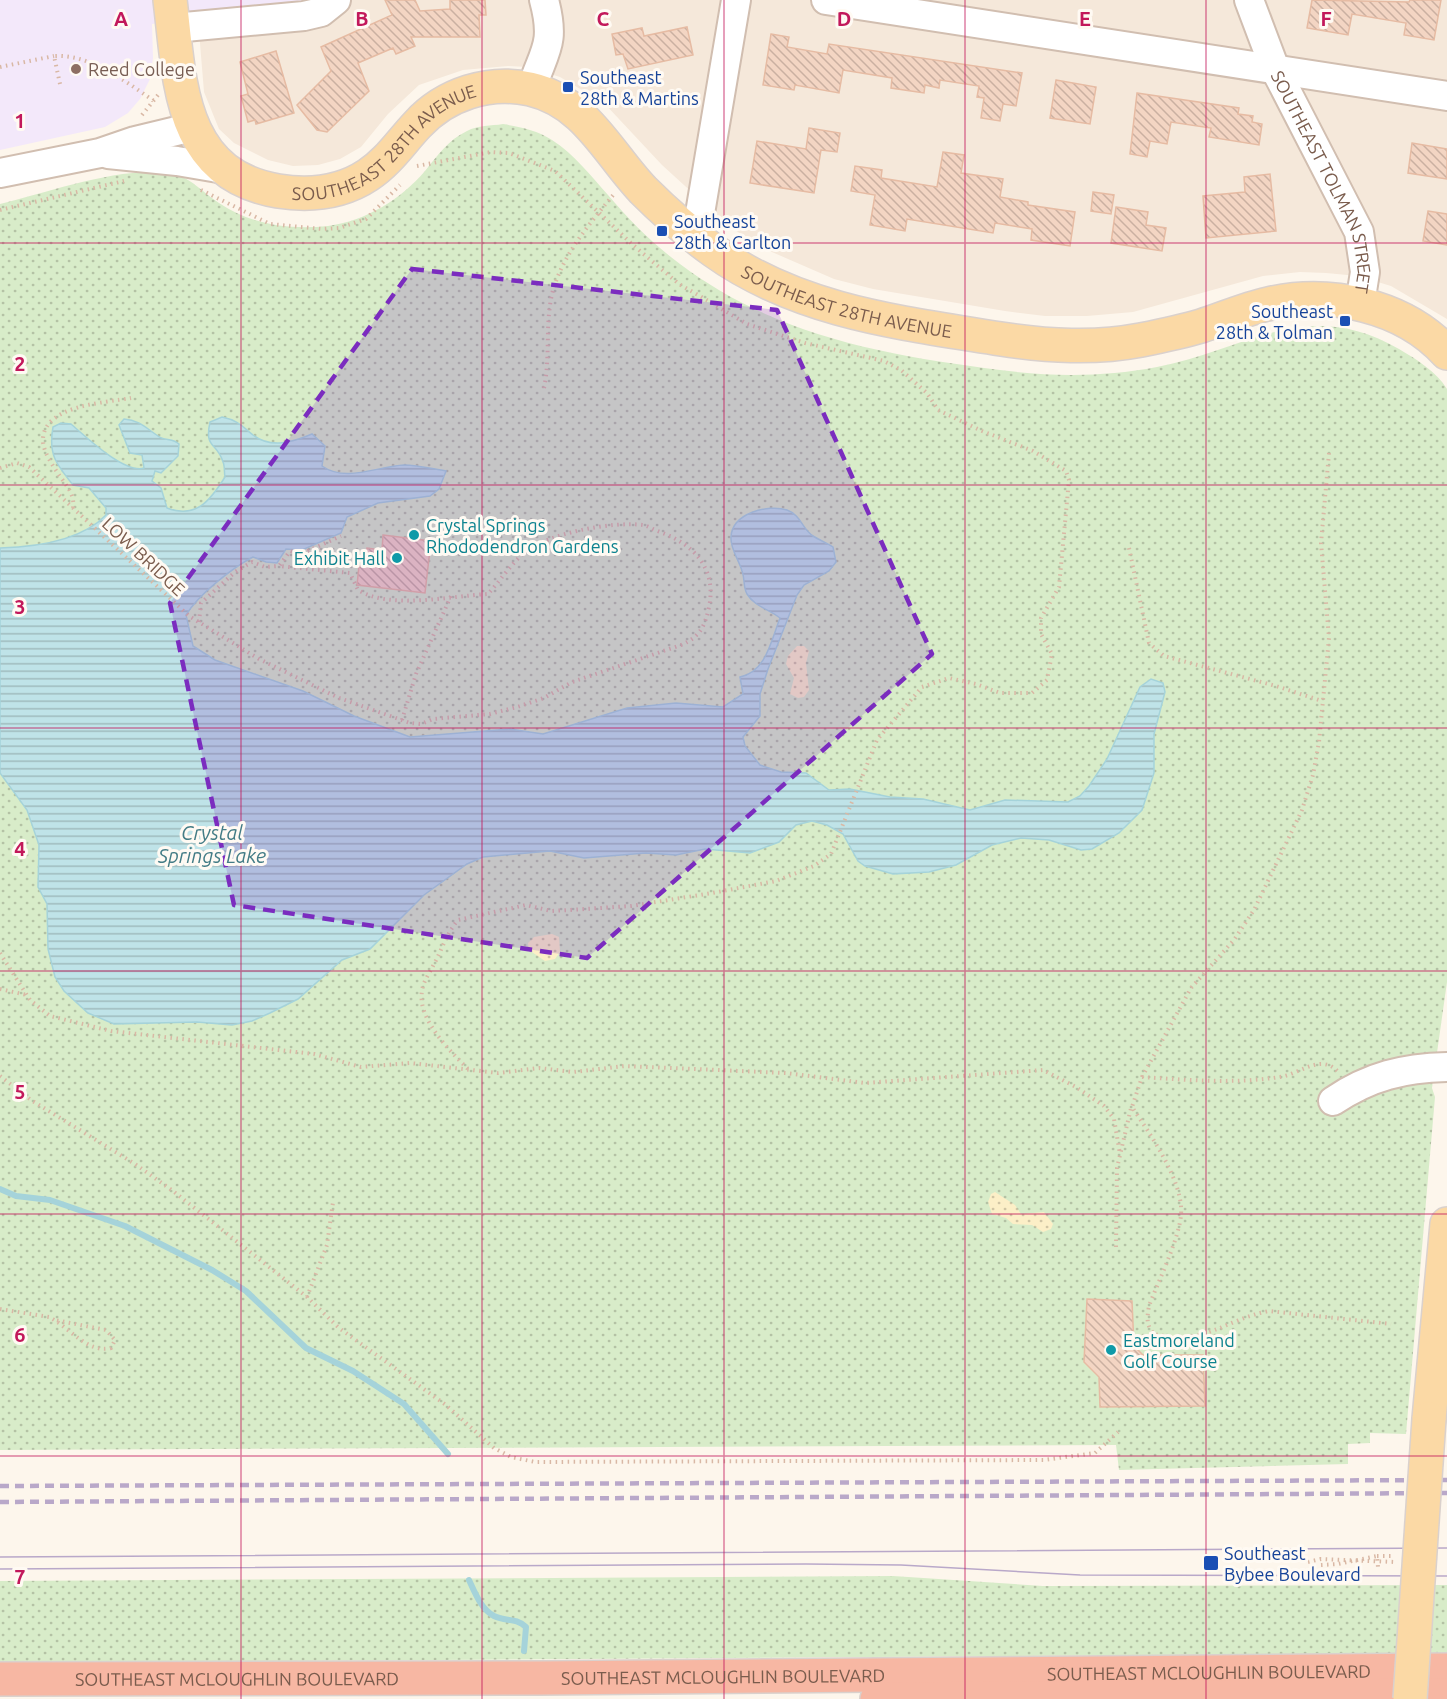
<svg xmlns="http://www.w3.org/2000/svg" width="1447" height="1699" font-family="Ubuntu,sans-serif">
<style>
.residential{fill:#f5e8da}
.education{fill:#f3e8fa}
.grass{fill:url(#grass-dots)}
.sand{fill:url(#sand-dots)}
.water{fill:url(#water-rules);stroke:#a5d3da;stroke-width:1.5}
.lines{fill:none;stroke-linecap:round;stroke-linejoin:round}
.stream{stroke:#a5d3da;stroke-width:6}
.building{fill:url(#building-back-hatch);stroke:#e6bba3;stroke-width:1.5}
.minor-casing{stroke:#d1beb0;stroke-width:32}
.major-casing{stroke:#dad1cd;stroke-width:36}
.highway-casing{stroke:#dad1cd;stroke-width:36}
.path{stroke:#d9b8a5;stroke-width:4;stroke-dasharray:1.5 4.5;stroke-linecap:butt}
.minor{stroke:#fff;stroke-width:28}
.major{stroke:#fbd9a5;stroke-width:33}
.highway{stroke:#f7b7a3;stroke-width:33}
.tram{stroke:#b9a8c9;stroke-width:1.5}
.rail{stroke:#b9a8c9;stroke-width:4.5;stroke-dasharray:9 6;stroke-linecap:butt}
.major-bridge-casing{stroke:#dad1cd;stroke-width:36;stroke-linecap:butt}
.path-bridge{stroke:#d9b8a5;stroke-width:4;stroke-dasharray:1.5 4.5;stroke-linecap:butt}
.major-bridge{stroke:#fbd9a5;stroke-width:33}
.marked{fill:#7b2cbf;fill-opacity:0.2;stroke:#7b2cbf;stroke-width:4.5;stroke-dasharray:12 8;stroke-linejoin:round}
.grid{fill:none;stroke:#c2185b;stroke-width:1.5;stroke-opacity:0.55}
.education-dot{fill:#8d6e63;stroke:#fffaf3;stroke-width:2}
.transit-dot{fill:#1a4fb4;stroke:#fffaf3;stroke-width:2}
.culture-dot{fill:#0f9aa8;stroke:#fffaf3;stroke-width:2}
.labels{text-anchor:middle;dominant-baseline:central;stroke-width:6;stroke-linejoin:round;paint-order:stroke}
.education-label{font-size:18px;fill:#785e54;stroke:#fffaf3;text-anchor:start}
.transit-label{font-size:18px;fill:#164399;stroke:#fffaf3;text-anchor:start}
.street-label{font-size:18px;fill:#7a5c4d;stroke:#fffaf3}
.culture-label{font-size:18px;fill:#0d838f;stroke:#fffaf3;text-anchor:start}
.water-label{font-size:20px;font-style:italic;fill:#437c86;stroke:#fffaf3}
.grid-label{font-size:20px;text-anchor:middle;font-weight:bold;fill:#c2185b;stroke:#fffaf3;stroke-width:6;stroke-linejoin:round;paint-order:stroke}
</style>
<defs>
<pattern id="grass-dots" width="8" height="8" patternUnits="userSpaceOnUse" patternTransform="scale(1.5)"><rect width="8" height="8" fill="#d8ecc9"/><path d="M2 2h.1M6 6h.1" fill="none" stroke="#b4c2a5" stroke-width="1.8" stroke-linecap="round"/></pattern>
<pattern id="sand-dots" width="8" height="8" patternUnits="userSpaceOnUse" patternTransform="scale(1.5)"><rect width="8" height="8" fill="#fcefc7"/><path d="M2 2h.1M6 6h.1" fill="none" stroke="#d1c5a4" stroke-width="1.8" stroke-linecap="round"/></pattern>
<pattern id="water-rules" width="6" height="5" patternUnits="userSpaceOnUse" patternTransform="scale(1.5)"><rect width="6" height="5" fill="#bfe3e8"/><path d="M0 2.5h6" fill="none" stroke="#a0bbbe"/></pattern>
<pattern id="building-back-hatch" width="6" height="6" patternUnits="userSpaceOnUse" patternTransform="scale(1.5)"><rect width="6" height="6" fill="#f3d5c3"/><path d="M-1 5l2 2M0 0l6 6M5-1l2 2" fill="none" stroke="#cab0a1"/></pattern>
</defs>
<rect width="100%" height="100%" fill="#fdf6ec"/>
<path class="residential" d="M320 0H1447V319L1391 286 1358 276 1326 273 1300 272 1263 276 1133 312 1087 316H1045L1005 311 873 289 834 279 765 249 730 227 662 165 604 103 560 77 528 67 508 66 463 70 419 85 388 114 361 147 340 159 318 165 293 166 268 160 234 143 219 129 204 92 198 19Z"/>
<path class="education" d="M0 0H320L302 8 152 24 153 58 150 79 140 99 128 113 105 127 0 150Z"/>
<path class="grass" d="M503 124C520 127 537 130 552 140 575 155 590 175 608 195 630 221 653 244 680 264 776 336 884 355 1000 370 1054 377 1104 377 1157 367 1247 349 1307 296 1399 349 1416 359 1437 372 1447 389V982L1432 1088 1435 1097 1406 1434 1370 1433V1443L1348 1444V1464L1119 1470 1116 1445 0 1450V204C49 192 125 164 174 174 193 179 203 193 219 203 252 225 290 230 328 226 366 221 401 199 425 171 438 155 448 140 467 131 478 125 491 126 503 124Z
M893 1576 1043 1586 1447 1585V1653L0 1663V1581Z"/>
<path class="sand" d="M797 646H804L809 651 806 663 809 690 804 697 798 698 790 694 794 678 786 664 788 656Z
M552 934 559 937 560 952 555 959 545 961 529 950 528 943 534 937Z
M995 1192 1015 1205 1021 1214 1044 1212 1053 1224 1051 1229 1043 1232 1032 1225 1013 1224 1006 1218 992 1214 988 1202 991 1194Z"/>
<path class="water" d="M222 417C237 420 242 426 253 435 271 449 293 442 312 434L325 446 322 466C346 483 378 466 404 465 418 465 433 469 446 471L439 489 430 496 378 503 347 517 341 533 302 550 286 549 277 563 266 562 253 557C232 568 198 595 186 615L193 646 215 660 303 691 354 716 410 737 510 729 543 734 627 708 676 703 723 707 743 694 740 677C766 672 771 641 780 618 769 609 755 607 747 594 743 587 745 579 742 571 739 560 730 549 731 537 732 513 768 504 787 510 801 515 802 529 813 536 819 540 827 543 833 547L836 562 829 571 804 585 797 595 768 669 760 694V716L743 737 745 746 760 765 781 772 806 773 829 790 850 789 890 797 923 799 970 810 1005 800 1068 802 1080 796 1089 786 1107 759 1140 687 1151 679 1163 683 1165 692 1154 734V773L1142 810 1119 833 1092 849 1081 850 1049 840 1021 838 992 845 956 865 929 872 893 874 865 866 858 861 843 834 827 825 812 821 796 825 779 842 750 853 705 849 676 855 646 853 584 858 550 851 483 857 467 864 424 895 370 949 342 960 298 999 270 1013 252 1021 232 1025 197 1022 114 1024 88 1013 64 991 55 977 48 949 47 904 38 887 39 845 27 810 0 773V548C35 547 81 541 106 515V508L89 488 73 485C56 464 48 454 53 427L61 423 71 424C86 437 125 474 144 468L142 455 130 453 119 425 124 419C139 420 146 428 158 436 164 441 173 438 179 444L178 456 161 473 155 471 152 481 161 488 167 508C196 519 210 501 225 477 224 473 225 466 223 462 217 442 204 449 210 422Z"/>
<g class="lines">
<path class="stream" d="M0 1189 16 1196 50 1200 125 1226 212 1270 246 1291 306 1348 353 1371 404 1404 448 1454
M469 1580C475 1593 481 1609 494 1616 506 1622 515 1617 526 1627L524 1651"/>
</g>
<path class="building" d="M385 0H415L420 11 450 9V0H485L486 15H479L480 37H411L415 46 396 54 393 48 358 63 369 91 327 132 317 130 297 105 331 71 321 47 392 15Z
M1312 0 1409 2 1410 0H1441L1434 40 1404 35 1406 23 1352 14 1348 35 1307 28Z
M687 27 693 55 628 69 623 54 616 55 612 34 642 28 644 36Z
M771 34 789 37 787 47 827 54 829 44 1022 73 1016 106 1003 104 1000 121 981 118 984 98 977 97 979 86 940 80 939 88 925 85 924 93 891 88 892 78 843 70 839 93 795 85 794 90 763 85Z
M276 51 294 113 256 124 255 120 248 122 241 96 248 94 240 62Z
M1056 80 1096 87 1090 124 1050 118Z
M1137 93 1239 108 1238 114 1253 116 1252 122 1262 124 1259 145 1209 137 1211 128 1171 122 1167 144 1150 141 1147 157 1130 154Z
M809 128 840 133 837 152 821 150 814 193 750 183 757 141 806 149Z
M1412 143 1447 149V179L1408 173Z
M943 152 964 155 961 173 1003 179 1000 197 1028 202V205L1075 212 1070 246 1031 240 1032 229 995 223 993 233 907 219 905 231 870 225 875 195 851 191 855 166 882 170 881 178 937 187Z
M1270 174 1276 231 1206 238 1203 196 1245 192 1244 177Z
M1093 192 1114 195 1111 214 1091 211Z
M1116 207 1148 212 1146 225 1166 228 1162 251 1111 243Z
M1428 211 1447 214V245L1423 241Z
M383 535 431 541 425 593 357 585 359 566H364L367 548 382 550Z
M1087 1299 1132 1301 1134 1346 1143 1355H1203L1205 1406 1100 1407 1099 1377 1084 1362Z"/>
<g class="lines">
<g class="minor-casing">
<g id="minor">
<path d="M826 0 1447 96"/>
<path id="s1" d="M1249 0 1275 69 1359 232 1365 272 1360 304"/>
<path d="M174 28 304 16 321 12 336 0"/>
<path d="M531 90C544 50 556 45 544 0"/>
<path d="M108 154 177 161 224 169"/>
<path d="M0 173 100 153 135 141 193 127"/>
<path d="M696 237 736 0"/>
<path d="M1333 1101C1370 1076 1404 1068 1447 1067"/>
</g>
</g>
<g class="major-casing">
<g id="major">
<path id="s2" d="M170 0C180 80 178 174 278 191 310 196 341 193 368 175 388 162 401 142 417 125 445 94 489 80 530 89 586 102 607 152 643 190 665 212 689 233 714 251 799 312 902 323 1001 339 1048 346 1094 349 1141 340 1161 336 1181 332 1201 326 1223 319 1245 309 1268 304 1330 290 1403 305 1447 353"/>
<path d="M1429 1419 1447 1224"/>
</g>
</g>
<g class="highway-casing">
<g id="highway">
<path id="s3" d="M0 1679 540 1678 1447 1670"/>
<path d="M877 1699 1447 1695"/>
</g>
</g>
<path class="path" d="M0 67 54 56
M60 84 54 56C91 54 126 82 154 101
M142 115 158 95
M417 166 491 152 509 153 555 171 633 245 679 284 698 295 747 324 805 343 884 361 901 370 927 393 938 410 982 431 1033 451 1066 471 1069 480 1059 587 1041 618V634L1052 654 1047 680 1032 693H1000L976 684 949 678 922 687 877 740 831 854 814 866 776 881 712 893 631 906 569 910 551 911 526 905 458 920C446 934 442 950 433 966 429 974 423 982 422 991 417 1019 450 1051 468 1069
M201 190 270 224 322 229 339 228 366 219 400 185
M0 210 124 181
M544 388C551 355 544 319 554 287 565 252 591 222 614 194
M1329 453 1321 543 1329 638 1319 742 1313 775 1302 810 1254 910 1234 940 1191 988 1142 1077 1132 1107C1150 1134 1184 1182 1181 1215 1179 1239 1158 1282 1149 1306 1147 1318 1146 1325 1154 1334 1206 1346 1223 1320 1269 1311L1391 1324
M0 468 17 463 29 467 189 616 259 659 339 698 410 723 421 724 433 719 490 714 517 707 544 698 572 682 681 645C700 637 705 626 709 607 717 569 694 544 660 532 654 530 648 526 643 525 614 521 547 533 524 553 511 564 500 581 488 594 450 596 390 610 358 590L350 573 279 566
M73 508C75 495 67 486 59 475 53 466 44 453 43 442 41 405 104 403 131 398
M1129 548 1149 643 1164 656 1276 686 1322 701
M199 622 201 603 235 572 252 562 265 567 279 566 290 551 301 554 341 536
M402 720 416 674 451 596
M0 953 30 1000 50 1016 111 1031 314 1054 361 1067 410 1063 498 1073 539 1068 573 1072 625 1066 786 1073 865 1083 1043 1070 1076 1087 1104 1106 1114 1119 1120 1154
M0 989 27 995
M0 1076 31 1100 135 1164 173 1191 307 1297 339 1328 446 1405 494 1448 511 1457 535 1462 1044 1460 1095 1453 1118 1432
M1142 1077C1188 1080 1234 1084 1280 1077 1300 1074 1322 1052 1339 1073
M1116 1247 1117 1168 1131 1108
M307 1297 327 1245 333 1202
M0 1309 49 1317C69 1327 88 1354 111 1348L115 1340 106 1330 55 1320
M1377 1556H1395
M1308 1562 1321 1559 1395 1562"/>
<use href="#minor" class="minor"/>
<use href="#major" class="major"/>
<use href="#highway" class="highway"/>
<path class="tram" d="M0 1557 1447 1548
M0 1569 806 1564 901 1565 1080 1575 1447 1576"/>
<path class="rail" d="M0 1486 1447 1480
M0 1502 1447 1493"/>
<g class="major-bridge-casing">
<path id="major-bridge" d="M1410 1699 1429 1419"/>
</g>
<path class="path-bridge" d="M1321 1565 1338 1564 1377 1556 1378 1567"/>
<use href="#major-bridge" class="major-bridge"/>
</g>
<path class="marked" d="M412 269 777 310 932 654 587 958 234 905 170 603Z"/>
<path class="grid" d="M241 0V1699M482 0V1699M724 0V1699M965 0V1699M1206 0V1699M0 243H1447M0 485H1447M0 728H1447M0 971H1447M0 1214H1447M0 1456H1447"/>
<circle class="education-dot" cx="76" cy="69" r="6"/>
<g class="transit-dot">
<rect x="562" y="81" width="12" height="12" rx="3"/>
<rect x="656" y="225" width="12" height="12" rx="3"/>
<rect x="1339" y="315" width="12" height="12" rx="3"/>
<rect x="1203" y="1555" width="16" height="16" rx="3"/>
</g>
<g class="culture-dot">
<circle cx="414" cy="535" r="6"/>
<circle cx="397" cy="558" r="6"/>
<circle cx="1111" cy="1350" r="6"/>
</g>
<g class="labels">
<g class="education-label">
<text x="88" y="69">Reed College</text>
</g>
<g class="transit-label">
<text x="580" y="77">Southeast<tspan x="580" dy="21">28th &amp; Martins</tspan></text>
<text x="674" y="221">Southeast<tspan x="674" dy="21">28th &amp; Carlton</tspan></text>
<text x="1333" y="311" text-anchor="end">Southeast<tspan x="1333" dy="21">28th &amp; Tolman</tspan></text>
<text x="1224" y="1553">Southeast<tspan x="1224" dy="21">Bybee Boulevard</tspan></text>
</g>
<g class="street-label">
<text stroke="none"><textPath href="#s2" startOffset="364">SOUTHEAST 28TH AVENUE</textPath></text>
<text stroke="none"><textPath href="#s1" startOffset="198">SOUTHEAST TOLMAN STREET</textPath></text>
<text stroke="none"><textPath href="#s2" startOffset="921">SOUTHEAST 28TH AVENUE</textPath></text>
<text transform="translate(144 556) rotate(43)">LOW BRIDGE</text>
<text stroke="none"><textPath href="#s3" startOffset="1209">SOUTHEAST MCLOUGHLIN BOULEVARD</textPath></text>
<text stroke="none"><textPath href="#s3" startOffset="723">SOUTHEAST MCLOUGHLIN BOULEVARD</textPath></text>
<text stroke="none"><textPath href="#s3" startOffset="237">SOUTHEAST MCLOUGHLIN BOULEVARD</textPath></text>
</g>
<g class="culture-label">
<text x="426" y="525">Crystal Springs<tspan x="426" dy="21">Rhododendron Gardens</tspan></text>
<text x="385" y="558" text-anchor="end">Exhibit Hall</text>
<text x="1123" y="1340">Eastmoreland<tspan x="1123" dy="21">Golf Course</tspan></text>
</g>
<g class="water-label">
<text x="212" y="832">Crystal<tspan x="212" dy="23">Springs Lake</tspan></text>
</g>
</g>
<g class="grid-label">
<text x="121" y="26">A</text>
<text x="362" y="26">B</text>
<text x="603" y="26">C</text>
<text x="844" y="26">D</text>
<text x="1085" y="26">E</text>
<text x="1326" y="26">F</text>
<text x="20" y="128">1</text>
<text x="20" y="371">2</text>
<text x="20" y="614">3</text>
<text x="20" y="856">4</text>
<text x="20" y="1099">5</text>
<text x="20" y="1342">6</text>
<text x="20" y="1584">7</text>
</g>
</svg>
